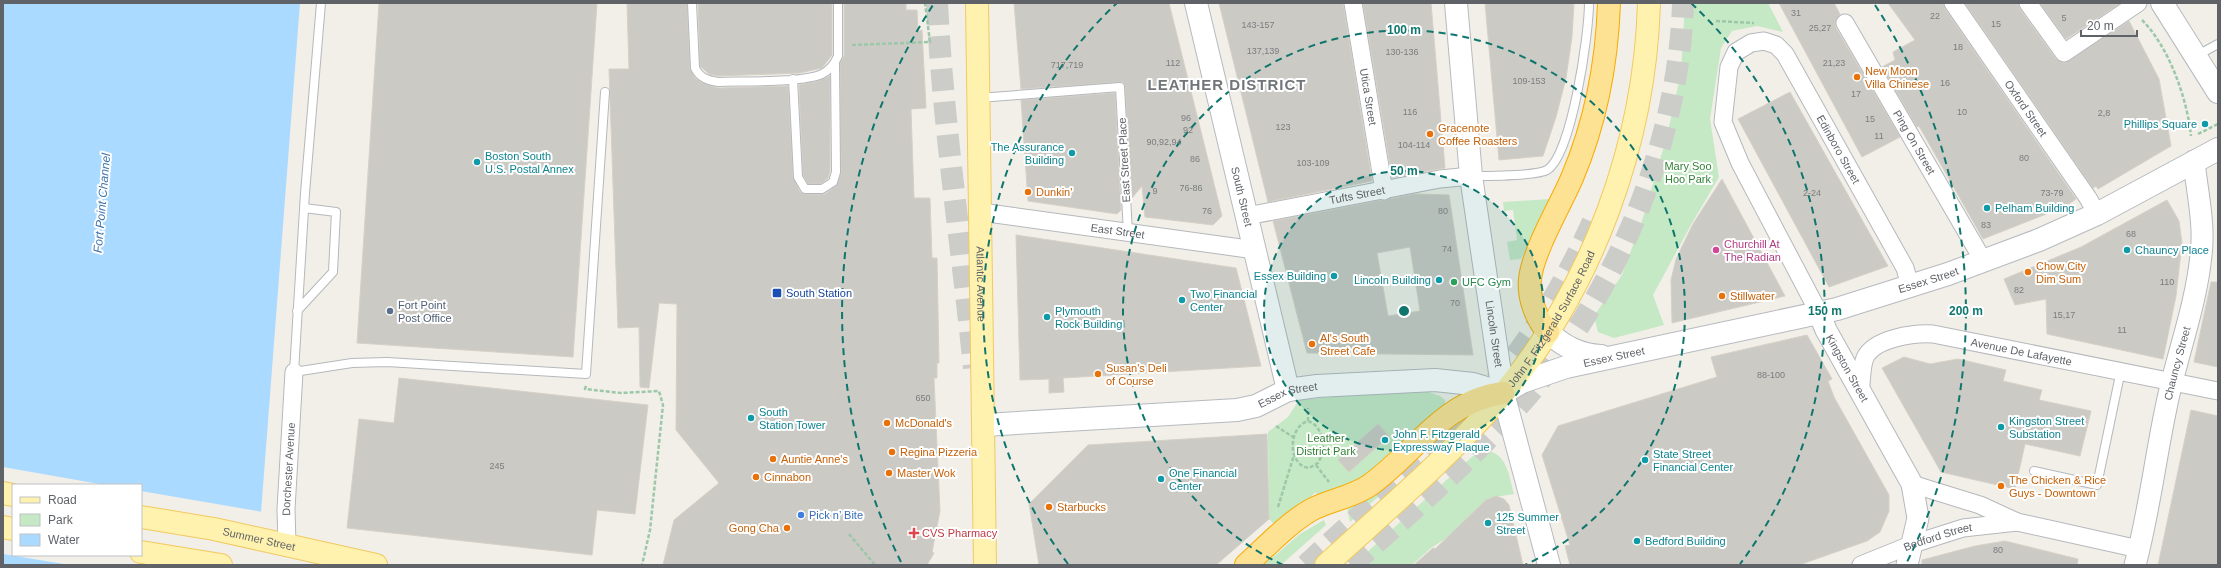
<svg xmlns="http://www.w3.org/2000/svg" width="2221" height="568" font-family="Arial,sans-serif">
<style>
.green{fill:#c5e8c5}
.water{fill:#aadaff;fill-rule:evenodd}
.pier{fill:#f1efe8}
.building{fill:#cccac5;stroke:#d6d1c6;fill-rule:evenodd}
.lines{fill:none;stroke-linecap:round;stroke-linejoin:round}
.motorway-tunnel{stroke:#ccccc8;stroke-width:22;stroke-dasharray:22 11;stroke-linecap:butt}
.service-casing{stroke:#b5b8bc;stroke-width:10}
.minor-casing{stroke:#b5b8bc;stroke-width:19}
.tertiary-casing{stroke:#b5b8bc;stroke-width:23}
.secondary-casing{stroke:#b6babf;stroke-width:24}
.primary-casing{stroke:#f2c960;stroke-width:24}
.motorway-casing{stroke:#f9ab00;stroke-width:24}
.path{stroke:#9cc7a9;stroke-width:2.5;stroke-dasharray:4 2;stroke-linecap:butt}
.service{stroke:#fff;stroke-width:8}
.minor{stroke:#fff;stroke-width:17}
.tertiary{stroke:#fff;stroke-width:21}
.secondary{stroke:#fff;stroke-width:22}
.primary{stroke:#fff2af;stroke-width:22}
.motorway{stroke:#fde293;stroke-width:22}
.ring{fill:none;stroke:#0f766e;stroke-width:2;stroke-dasharray:7 5}
.food-dot{fill:#e8710a;stroke:#fff;stroke-width:1.5}
.culture-dot{fill:#0f9aa8;stroke:#fff;stroke-width:1.5}
.hotel-dot{fill:#d1479c;stroke:#fff;stroke-width:1.5}
.leisure-dot{fill:#2e9e5b;stroke:#fff;stroke-width:1.5}
.transit-dot{fill:#1a4fb4;stroke:#fff;stroke-width:1.5}
.service-dot{fill:#5c6f8a;stroke:#fff;stroke-width:1.5}
.shop-dot{fill:#3f7fe0;stroke:#fff;stroke-width:1.5}
.health-dot{fill:#e0444e;stroke:#fff;stroke-width:1.5}
.labels{text-anchor:middle;dominant-baseline:central;stroke-width:4;stroke-linejoin:round;paint-order:stroke}
.number-label{font-size:9px;fill:#7a7d7f}
.food-label{font-size:11px;fill:#c56008;stroke:#fff;text-anchor:start}
.street-label{font-size:11px;fill:#5f6368;stroke:#fff}
.culture-label{font-size:11px;fill:#0d838f;stroke:#fff;text-anchor:start}
.park-label{font-size:11px;fill:#348238;stroke:#fff}
.hotel-label{font-size:11px;fill:#b23c85;stroke:#fff;text-anchor:start}
.leisure-label{font-size:11px;fill:#27864d;stroke:#fff;text-anchor:start}
.transit-label{font-size:11px;fill:#164399;stroke:#fff;text-anchor:start}
.service-label{font-size:11px;fill:#4e5e75;stroke:#fff;text-anchor:start}
.shop-label{font-size:11px;fill:#366cbe;stroke:#fff;text-anchor:start}
.health-label{font-size:11px;fill:#be3a42;stroke:#fff;text-anchor:start}
.water-label{font-size:12px;font-style:italic;fill:#4174aa;stroke:#fff}
.district-label{font-size:15px;font-weight:bold;letter-spacing:1px;fill:#70757a;stroke:#fff}
.centre{fill:#0f766e;stroke:#fff;stroke-width:2}
.ring-label{font-size:12px;text-anchor:middle;font-weight:bold;fill:#0f766e;stroke:#fff;stroke-width:4;stroke-linejoin:round;paint-order:stroke}
</style>
<rect width="100%" height="100%" fill="#f1efe8"/>
<path class="green" d="M1685 3H1768L1783 32 1757 26 1732 31 1721 48 1710 119 1719 177 1692 223 1653 295 1664 325 1614 338 1598 332 1594 316 1622 275 1642 221 1667 136 1681 72Z
M1549 199 1521 259 1510 260 1507 242 1517 240 1513 210 1504 211 1503 202Z
M1426 391 1440 396 1445 400V404L1371 471 1361 479 1318 498 1316 492 1275 525 1269 519 1268 432 1288 417 1299 400 1377 393Z
M1488 451C1508 455 1509 477 1514 494L1489 498 1445 539 1431 548 1412 565H1353L1473 456Z
M1390 483V486L1350 522 1347 507Z
M1324 520 1326 525 1281 565H1264L1300 534Z"/>
<path class="water" d="M3 3H300L257 565H3ZM13 485H141V555H13Z"/>
<path class="pier" d="M3 467 105 485H13V555H141V491L263 512 259 565H70L3 554Z"/>
<path class="building" d="M379 3H597L573 357 357 343Z
M627 3H687L690 69 695 78 702 83 718 88 788 86 793 177 800 192 805 194H825L836 186 841 173 840 63 844 56V3H906V10H917L918 31 922 30 926 108 911 109 914 198H930L932 258H937L939 363H937V378H934L940 511 932 552 934 553 927 565H663L674 520 719 483 676 430 677 304 659 303 649 388 640 387 639 327 618 328 609 69H629Z
M698 3H832V55L822 68 800 73 718 76 709 74 700 66Z
M1014 3H1169L1222 216 1213 225 1145 217 1142 186 1132 198 1125 87 1123 82 1021 89Z
M1219 3H1343L1372 181 1268 202Z
M1363 3H1431L1445 168 1392 177Z
M1485 3H1574L1572 37 1566 78 1556 117 1543 156 1499 160Z
M1779 3H1834L1840 14 1835 23 1836 28 1900 137 1862 157Z
M1888 3H1943L1945 9 2076 199 2064 207 1983 239 1919 126 1917 127 1882 67 1895 60 1893 52 1915 40Z
M1965 3H2018L2020 9 2056 59 2064 63 2129 21 2159 79 2171 146 2098 189 2096 186 2093 188Z
M2040 3H2119V4L2066 39Z
M830 76V171L828 178 820 184H808L803 175 799 85 815 82Z
M1790 92 1888 266 1829 287 1738 119Z
M1115 93 1121 210 1117 214 1028 201 1021 100Z
M1722 179 1785 296 1672 323 1671 280 1676 259 1693 224Z
M1415 194 1449 195 1473 355 1307 353 1273 221ZM1410 247 1420 311 1388 316 1377 253Z
M2167 200 2179 221 2182 243 2176 296 2163 359 2047 334 2046 299 2015 305 2004 279 2081 247Z
M1016 235 1236 268 1261 366 1063 378 1064 392 1049 393V379L1020 380Z
M2211 282H2218V367L2194 362Z
M1807 335 1832 379 1828 381 1834 397 1889 495V511L1880 532 1867 541 1799 565H1570L1565 546 1570 545 1542 455 1558 426 1717 377 1711 357Z
M1904 357 1930 364 1958 359 2006 370 2003 381 2042 390 2039 400 2091 411 2080 456 2025 444 2015 489 1941 472 1882 368Z
M399 378 648 405 635 514 597 510 592 555 347 528 359 419 394 423Z
M2191 410 2218 416V565H2158Z
M1378 424 1389 436 1349 472 1338 460Z
M1267 434 1269 519 1216 565H1039L1029 504 1088 445Z
M1496 496 1504 499 1509 505 1523 565H1414L1433 548 1435 549 1486 500Z
M2005 541 2078 559 2077 565H1922V560L1975 546Z"/>
<g class="lines">
<path class="motorway-tunnel" d="M937 3C943 126 962 246 974 368
M1306 565C1365 510 1428 458 1481 398 1529 345 1565 284 1594 219
M1351 565C1412 511 1476 456 1529 394 1618 289 1679 141 1683 3"/>
<g class="service-casing">
<path id="service" d="M321 3 305 193 294 372 352 363 387 362 586 374 605 92
M692 3 695 68C700 78 707 80 718 82 741 81 803 83 822 74 830 70 835 63 838 56V3
M2196 56 2218 44
M793 79 798 177 805 189H822L833 182 836 172 835 63
M979 98 1120 87 1128 233
M1471 176C1487 176 1536 176 1547 170 1572 155 1589 33 1589 3
M297 311 333 272 336 212 304 208
M2034 471 2097 485 2121 370"/>
</g>
<g class="minor-casing">
<g id="minor">
<path id="s1" d="M1353 3 1384 191"/>
<path id="s2" d="M1953 3 2088 198 2097 214"/>
<path d="M2028 3 2064 53 2138 3"/>
<path id="s3" d="M1845 23 1984 262"/>
<path id="s4" d="M981 212 1255 250"/>
<path id="s5" d="M1247 216 1440 179 1471 176"/>
<path id="s6" d="M1819 313 1740 163 1723 122 1729 67 1736 52 1751 43 1764 41 1776 45 1785 54 1905 268 1910 286"/>
<path id="s7" d="M1860 392C1862 382 1861 367 1865 358 1874 338 1914 333 1933 334L2218 391"/>
<path d="M1912 484 1980 505 2017 522 2139 549"/>
<path id="s8" d="M287 545 286 509 294 372"/>
<path id="s9" d="M1861 565 1913 544 1963 528 2017 522"/>
</g>
</g>
<g class="tertiary-casing">
<g id="tertiary">
<path id="s10" d="M1819 313 1826 330 1912 484 1918 518 1907 565"/>
<path id="s11" d="M2135 565C2149 513 2155 460 2166 408 2176 357 2196 307 2201 255 2205 224 2197 192 2194 161"/>
</g>
</g>
<g class="secondary-casing">
<g id="secondary">
<path id="s12" d="M1196 3 1288 390"/>
<path id="s13" d="M1456 3 1471 176 1503 393 1549 565"/>
<path d="M2162 3 2218 92"/>
<path d="M1548 332C1564 347 1580 355 1601 356"/>
<path id="s14" d="M984 425 1237 410 1256 406 1288 390 1317 386 1435 380 1473 384 1503 393 1522 382 1566 367 1837 309 1948 274 2039 240 2097 214 2218 149"/>
</g>
</g>
<g class="primary-casing">
<g id="primary">
<path id="s15" d="M977 3 985 565"/>
<path d="M3 493 13 495"/>
<path id="s16" d="M141 517 214 529 376 565"/>
<path d="M3 527 13 529"/>
<path d="M141 552 221 565"/>
<path id="s17" d="M1326 565C1386 510 1450 457 1503 394 1593 286 1645 143 1649 3"/>
</g>
</g>
<g class="motorway-casing">
<path id="motorway" d="M1548 332C1536 319 1528 297 1530 279 1533 251 1560 206 1572 178 1595 124 1607 62 1609 3
M1246 565C1267 546 1287 524 1311 510 1330 500 1353 497 1370 485 1416 452 1443 401 1503 393"/>
</g>
<path class="path" d="M2142 20C2169 47 2187 98 2191 136
M1716 21 1754 23
M852 45 930 42 925 3
M2198 134 2218 124
M586 386 585 389 621 393 659 391 663 405 650 530 642 565
M1308 421C1324 426 1326 450 1318 463L1309 468C1287 465 1288 427 1308 421Z
M1308 421V408
M1276 426 1293 437
M1316 465 1329 482
M1278 507 1294 455
M849 534 875 565"/>
<use href="#service" class="service"/>
<use href="#minor" class="minor"/>
<use href="#tertiary" class="tertiary"/>
<use href="#secondary" class="secondary"/>
<use href="#primary" class="primary"/>
<use href="#motorway" class="motorway"/>
</g>
<circle cx="1404" cy="311" r="140" fill="#0f766e" fill-opacity=".12"/>
<g class="ring">
<circle cx="1404" cy="311" r="140"/>
<path d="M1283 565A281 281 0 1 1 1525 565"/>
<path d="M1068 564A421 421 0 0 1 1117 3M1691 3A421 421 0 0 1 1740 564"/>
<path d="M901 562A562 562 0 0 1 933 5M1875 5A562 562 0 0 1 1907 562"/>
</g>
<g class="food-dot">
<circle cx="1857" cy="77" r="4"/>
<circle cx="1430" cy="134" r="4"/>
<circle cx="1028" cy="192" r="4"/>
<circle cx="2028" cy="272" r="4"/>
<circle cx="1722" cy="296" r="4"/>
<circle cx="1312" cy="344" r="4"/>
<circle cx="1098" cy="374" r="4"/>
<circle cx="887" cy="423" r="4"/>
<circle cx="892" cy="452" r="4"/>
<circle cx="773" cy="459" r="4"/>
<circle cx="889" cy="473" r="4"/>
<circle cx="756" cy="477" r="4"/>
<circle cx="2001" cy="486" r="4"/>
<circle cx="1049" cy="507" r="4"/>
<circle cx="787" cy="528" r="4"/>
</g>
<g class="culture-dot">
<circle cx="2205" cy="124" r="4"/>
<circle cx="1072" cy="153" r="4"/>
<circle cx="477" cy="162" r="4"/>
<circle cx="1987" cy="208" r="4"/>
<circle cx="2127" cy="250" r="4"/>
<circle cx="1334" cy="276" r="4"/>
<circle cx="1439" cy="280" r="4"/>
<circle cx="1182" cy="300" r="4"/>
<circle cx="1047" cy="317" r="4"/>
<circle cx="751" cy="418" r="4"/>
<circle cx="2001" cy="427" r="4"/>
<circle cx="1385" cy="440" r="4"/>
<circle cx="1645" cy="460" r="4"/>
<circle cx="1161" cy="479" r="4"/>
<circle cx="1488" cy="523" r="4"/>
<circle cx="1637" cy="541" r="4"/>
</g>
<circle class="hotel-dot" cx="1716" cy="250" r="4"/>
<circle class="leisure-dot" cx="1454" cy="282" r="4"/>
<rect class="transit-dot" x="772" y="288" width="10" height="10" rx="2"/>
<circle class="service-dot" cx="390" cy="311" r="4"/>
<circle class="shop-dot" cx="801" cy="515" r="4"/>
<path class="health-dot" d="M912 527h4v4h4v4h-4v4h-4v-4h-4v-4h4z"/>
<g class="labels">
<g class="number-label">
<text x="1796" y="13">31</text>
<text x="1935" y="16">22</text>
<text x="2064" y="18">5</text>
<text x="1996" y="24">15</text>
<text x="1258" y="25">143-157</text>
<text x="1820" y="28">25,27</text>
<text x="1958" y="47">18</text>
<text x="1263" y="51">137,139</text>
<text x="1402" y="52">130-136</text>
<text x="1173" y="63">112</text>
<text x="1834" y="63">21,23</text>
<text x="1067" y="65">717,719</text>
<text x="1529" y="81">109-153</text>
<text x="1945" y="83">16</text>
<text x="1856" y="94">17</text>
<text x="1410" y="112">116</text>
<text x="1962" y="112">10</text>
<text x="2104" y="113">2,8</text>
<text x="1186" y="118">96</text>
<text x="1870" y="119">15</text>
<text x="1283" y="127">123</text>
<text x="1188" y="130">92</text>
<text x="1879" y="136">11</text>
<text x="1164" y="142">90,92,94</text>
<text x="1414" y="145">104-114</text>
<text x="2024" y="158">80</text>
<text x="1195" y="159">86</text>
<text x="1313" y="163">103-109</text>
<text x="1191" y="188">76-86</text>
<text x="1155" y="191">9</text>
<text x="1812" y="193">2-24</text>
<text x="2052" y="193">73-79</text>
<text x="1207" y="211">76</text>
<text x="1443" y="211">80</text>
<text x="1986" y="225">83</text>
<text x="2131" y="234">68</text>
<text x="1447" y="249">74</text>
<text x="2167" y="282">110</text>
<text x="2019" y="290">82</text>
<text x="1455" y="303">70</text>
<text x="2064" y="315">15,17</text>
<text x="2122" y="330">11</text>
<text x="1771" y="375">88-100</text>
<text x="923" y="398">650</text>
<text x="497" y="466">245</text>
<text x="1998" y="550">80</text>
</g>
<g class="food-label">
<text x="1865" y="71">New Moon<tspan x="1865" dy="13">Villa Chinese</tspan></text>
<text x="1438" y="128">Gracenote<tspan x="1438" dy="13">Coffee Roasters</tspan></text>
<text x="1036" y="192">Dunkin'</text>
<text x="2036" y="266">Chow City<tspan x="2036" dy="13">Dim Sum</tspan></text>
<text x="1730" y="296">Stillwater</text>
<text x="1320" y="338">Al's South<tspan x="1320" dy="13">Street Cafe</tspan></text>
<text x="1106" y="368">Susan's Deli<tspan x="1106" dy="13">of Course</tspan></text>
<text x="895" y="423">McDonald's</text>
<text x="900" y="452">Regina Pizzeria</text>
<text x="781" y="459">Auntie Anne's</text>
<text x="897" y="473">Master Wok</text>
<text x="764" y="477">Cinnabon</text>
<text x="2009" y="480">The Chicken &amp; Rice<tspan x="2009" dy="13">Guys - Downtown</tspan></text>
<text x="1057" y="507">Starbucks</text>
<text x="779" y="528" text-anchor="end">Gong Cha</text>
</g>
<g class="street-label">
<text stroke="none"><textPath href="#s1" startOffset="95">Utica Street</textPath></text>
<text stroke="none"><textPath href="#s2" startOffset="128">Oxford Street</textPath></text>
<text stroke="none"><textPath href="#s3" startOffset="138">Ping On Street</textPath></text>
<text stroke="none"><textPath href="#s6" startOffset="451">Edinboro Street</textPath></text>
<text transform="translate(1124 160) rotate(-93)">East Street Place</text>
<text stroke="none"><textPath href="#s12" startOffset="199">South Street</textPath></text>
<text stroke="none"><textPath href="#s5" startOffset="112">Tufts Street</textPath></text>
<text stroke="none"><textPath href="#s4" startOffset="138">East Street</textPath></text>
<text stroke="none"><textPath href="#s14" startOffset="967">Essex Street</textPath></text>
<text stroke="none"><textPath href="#s15" startOffset="281">Atlantic Avenue</textPath></text>
<text stroke="none"><textPath href="#s17" startOffset="336">John F. Fitzgerald Surface Road</textPath></text>
<text stroke="none"><textPath href="#s13" startOffset="333">Lincoln Street</textPath></text>
<text stroke="none"><textPath href="#s7" startOffset="200">Avenue De Lafayette</textPath></text>
<text stroke="none"><textPath href="#s14" startOffset="643">Essex Street</textPath></text>
<text stroke="none"><textPath href="#s11" startOffset="206">Chauncy Street</textPath></text>
<text stroke="none"><textPath href="#s10" startOffset="62">Kingston Street</textPath></text>
<text stroke="none"><textPath href="#s14" startOffset="307">Essex Street</textPath></text>
<text stroke="none"><textPath href="#s8" startOffset="76">Dorchester Avenue</textPath></text>
<text stroke="none"><textPath href="#s9" startOffset="82">Bedford Street</textPath></text>
<text stroke="none"><textPath href="#s16" startOffset="120">Summer Street</textPath></text>
</g>
<g class="culture-label">
<text x="2197" y="124" text-anchor="end">Phillips Square</text>
<text x="1064" y="147" text-anchor="end">The Assurance<tspan x="1064" dy="13">Building</tspan></text>
<text x="485" y="156">Boston South<tspan x="485" dy="13">U.S. Postal Annex</tspan></text>
<text x="1995" y="208">Pelham Building</text>
<text x="2135" y="250">Chauncy Place</text>
<text x="1326" y="276" text-anchor="end">Essex Building</text>
<text x="1431" y="280" text-anchor="end">Lincoln Building</text>
<text x="1190" y="294">Two Financial<tspan x="1190" dy="13">Center</tspan></text>
<text x="1055" y="311">Plymouth<tspan x="1055" dy="13">Rock Building</tspan></text>
<text x="759" y="412">South<tspan x="759" dy="13">Station Tower</tspan></text>
<text x="2009" y="421">Kingston Street<tspan x="2009" dy="13">Substation</tspan></text>
<text x="1393" y="434">John F. Fitzgerald<tspan x="1393" dy="13">Expressway Plaque</tspan></text>
<text x="1653" y="454">State Street<tspan x="1653" dy="13">Financial Center</tspan></text>
<text x="1169" y="473">One Financial<tspan x="1169" dy="13">Center</tspan></text>
<text x="1496" y="517">125 Summer<tspan x="1496" dy="13">Street</tspan></text>
<text x="1645" y="541">Bedford Building</text>
</g>
<g class="park-label">
<text x="1688" y="166">Mary Soo<tspan x="1688" dy="13">Hoo Park</tspan></text>
<text x="1326" y="438">Leather<tspan x="1326" dy="13">District Park</tspan></text>
</g>
<g class="hotel-label">
<text x="1724" y="244">Churchill At<tspan x="1724" dy="13">The Radian</tspan></text>
</g>
<g class="leisure-label">
<text x="1462" y="282">UFC Gym</text>
</g>
<g class="transit-label">
<text x="786" y="293">South Station</text>
</g>
<g class="service-label">
<text x="398" y="305">Fort Point<tspan x="398" dy="13">Post Office</tspan></text>
</g>
<g class="shop-label">
<text x="809" y="515">Pick n’ Bite</text>
</g>
<g class="health-label">
<text x="922" y="533">CVS Pharmacy</text>
</g>
<g class="water-label">
<text transform="translate(102 203) rotate(-85)">Fort Point Channel</text>
</g>
<g class="district-label">
<text x="1227" y="84">LEATHER DISTRICT</text>
</g>
</g>
<circle cx="1404" cy="311" r="6" class="centre"/>
<g class="ring-label">
<text x="1404" y="34">100 m</text>
<text x="1404" y="175">50 m</text>
<text x="1825" y="315">150 m</text>
<text x="1966" y="315">200 m</text>
</g>
<rect width="2221" height="568" fill="none" stroke="#5f6368" stroke-width="8"/>
<rect x="12" y="484" width="130" height="72" fill="#ffffff" stroke="#bfc1c3"/>
<rect x="20" y="497" width="20" height="6" fill="#fff2af" stroke="#bfc1c3"/>
<text x="48" y="504" font-size="12" fill="#5f6368">Road</text>
<rect x="20" y="514" width="20" height="12" fill="#c5e8c5" stroke="#bfc1c3"/>
<text x="48" y="524" font-size="12" fill="#5f6368">Park</text>
<rect x="20" y="534" width="20" height="12" fill="#aadaff" stroke="#bfc1c3"/>
<text x="48" y="544" font-size="12" fill="#5f6368">Water</text>
<path d="M2081 30v6h56v-6" fill="none" stroke="#5f6368" stroke-width="2"/>
<text x="2087" y="30" font-size="12" fill="#5f6368" stroke="#ffffff" stroke-width="3" paint-order="stroke">20 m</text>
</svg>
